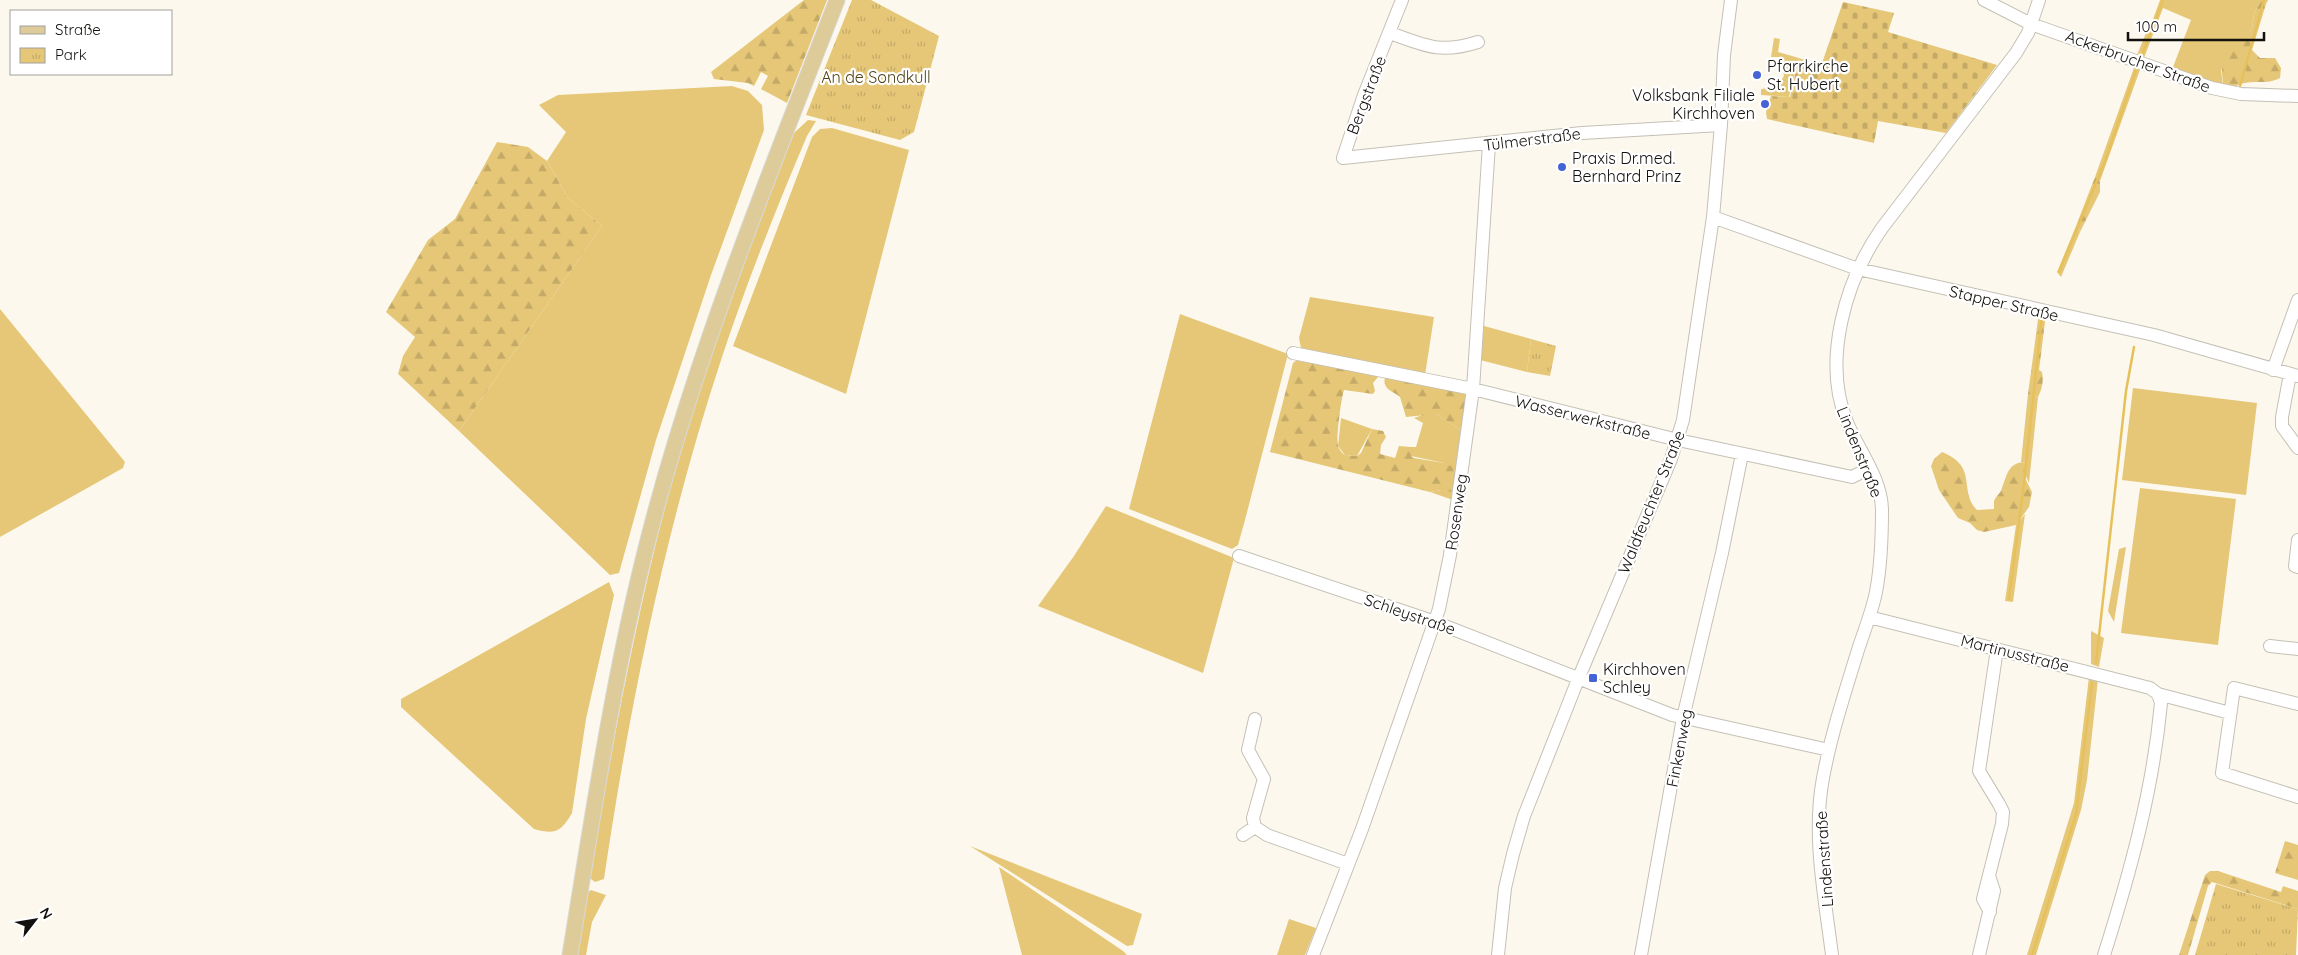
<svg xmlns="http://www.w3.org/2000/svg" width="2298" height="955" font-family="Quicksand,sans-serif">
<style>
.grass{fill:#e5c777}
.forest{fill:url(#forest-firs)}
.cemetery{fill:url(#cemetery-stones)}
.park{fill:url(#park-tufts)}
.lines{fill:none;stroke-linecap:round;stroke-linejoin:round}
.stream{stroke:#e6c15b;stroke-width:2.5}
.minor-casing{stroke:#c4c0b5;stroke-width:14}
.major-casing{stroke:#d9d9d8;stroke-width:17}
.minor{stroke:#fff;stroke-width:12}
.major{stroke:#decb9a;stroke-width:15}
.poi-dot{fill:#4663d6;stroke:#fff;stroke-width:2}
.labels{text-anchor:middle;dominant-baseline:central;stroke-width:4.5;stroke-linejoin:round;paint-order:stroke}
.street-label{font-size:16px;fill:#13110d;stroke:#fff}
.poi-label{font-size:16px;fill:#13110d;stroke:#fff;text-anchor:start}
.park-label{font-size:16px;fill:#514217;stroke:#fff}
</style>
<defs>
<pattern id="forest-firs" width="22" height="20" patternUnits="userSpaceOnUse" patternTransform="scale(1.25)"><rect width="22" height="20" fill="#e5c777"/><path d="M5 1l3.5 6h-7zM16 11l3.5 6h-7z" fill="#c4aa66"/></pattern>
<pattern id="cemetery-stones" width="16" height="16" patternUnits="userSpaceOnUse" patternTransform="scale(1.25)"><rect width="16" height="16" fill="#e5c777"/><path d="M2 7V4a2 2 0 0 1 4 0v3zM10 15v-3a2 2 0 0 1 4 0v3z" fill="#c4aa66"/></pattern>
<pattern id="park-tufts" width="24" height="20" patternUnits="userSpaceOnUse" patternTransform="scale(1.25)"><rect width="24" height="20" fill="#e5c777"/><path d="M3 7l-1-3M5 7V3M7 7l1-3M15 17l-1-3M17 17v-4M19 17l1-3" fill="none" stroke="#c4aa66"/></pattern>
</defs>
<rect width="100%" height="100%" fill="#fcf8ed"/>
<path class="grass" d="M2160 0H2268L2266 4 2260 1 2254 14 2252 29 2229 50V56L2221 70 2223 86 2227 89 2173 67 2191 20 2163 8 2144 58 2137 55 2146 33H2148Z
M1774 38 1780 39 1778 52 1799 58 1789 97 1761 95V89L1769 88 1770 83 1780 82 1784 76 1783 70 1779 67V57H1771Z
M2135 65 2141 67 2100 181 2095 177Z
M732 86 748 91 762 105 764 130 711 275 656 440 619 573 610 575 459 431 602 226 568 198 547 161 566 132 539 105 558 95Z
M808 120 816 121 807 136C776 209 747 282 722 357 666 526 630 703 604 879L595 882 591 879 590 871C618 715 646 560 693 409 722 315 759 224 794 133Z
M832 128 909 150 846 394 733 346 812 137 820 129Z
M2076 226 2080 232 2061 277 2057 272Z
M1310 297 1434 317 1425 375 1301 348 1299 338Z
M0 309 125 462 123 468 0 537Z
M1180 314 1288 354 1245 520 1238 545 1232 549 1129 509Z
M1484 326 1531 339 1527 372 1480 360Z
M2133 388 2257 403 2246 495 2122 480Z
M2028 394 2038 397 2029 483 2025 474 2026 462H2021Z
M1428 413 1436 414 1465 433 1453 500 1430 492 1441 490 1444 463 1411 456V447H1416L1423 423 1414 418Z
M1341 418 1372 429 1357 456 1345 455 1338 446Z
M2140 488 2236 499 2218 645 2121 633Z
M1106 506 1234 558 1203 673 1038 606 1074 556Z
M2025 514 2013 602 2005 601 2016 525Z
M2126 547 2114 622 2108 611 2119 549Z
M609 582 614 595 586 719 572 813C561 832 555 835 534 829L401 707V699Z
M2091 631 2104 638 2099 667 2091 664Z
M2089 677 2098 679 2087 780 2081 810 2036 955H2027L2074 803Z
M970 846 1142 914 1133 945 1127 946Z
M999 867 1123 951 1127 955H1022Z
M591 890 606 895 592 922 586 955H576L588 892Z
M1289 919 1316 928 1305 955H1277Z"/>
<path class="forest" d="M804 0H827L787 103 761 89 768 76 761 72 754 86 748 83 714 79 711 72Z
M2260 0 2266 4 2252 50 2260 58H2275L2281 68 2280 78C2266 85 2259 80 2245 83 2235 85 2237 88 2223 86 2223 74 2218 65 2229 56L2228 44 2233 37 2246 34 2252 29 2254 14Z
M497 142 528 147 547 161 568 198 602 226 459 431 398 374 403 356 415 337 386 312 428 240 455 219Z
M2095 177 2100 181V192L2080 232 2076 226Z
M2039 312 2046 314 2039 370 2042 372C2044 381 2042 389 2038 397L2028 394Z
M1297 360 1373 374 1378 377 1373 383 1375 391 1373 394 1344 390C1341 399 1336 438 1338 446 1339 449 1342 453 1345 455L1357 456 1361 453 1372 429 1383 431 1386 437 1381 445 1380 454 1395 458 1399 446 1411 447V456L1414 458 1444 463 1453 467 1454 475 1451 492 1441 490 1430 492 1270 452 1293 363Z
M1385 377 1467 393 1465 433 1436 414 1406 417 1400 397C1393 391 1382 390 1385 377Z
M1942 452C1979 467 1958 490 1977 510L1994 509V501C1996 496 2001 493 2002 488 2007 475 2008 462 2026 462V480L2032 492 2029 507 2016 525 1984 532 1977 530 1970 523 1958 518 1939 490 1931 466 1934 459Z
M2285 841 2298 845V880L2275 873Z
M2210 871H2218L2281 892 2283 886 2298 891V909L2212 882 2208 886 2188 955H2179L2205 875Z"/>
<path class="cemetery" d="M1843 2 1894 13 1888 32 1997 65 1946 133 1878 121 1874 143 1767 119 1766 112 1771 96 1790 97 1799 58 1821 66Z"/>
<path class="park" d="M852 0H871L939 36 914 132 900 140 806 115Z
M1531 339 1556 346 1550 376 1527 372Z
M2216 884 2298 909 2296 955H2195Z"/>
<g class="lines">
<path class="stream" d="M2141 58 2163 0
M2240 86 2264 0
M2059 272 2106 159 2136 70
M2009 599 2024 483 2042 316
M2096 663 2126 391 2134 347
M2032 955 2076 814 2092 683"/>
<g class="minor-casing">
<path id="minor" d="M1402 0 1364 95 1343 158 1582 133 1721 125
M1984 0 2031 24 2212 88 2241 94 2298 96
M1390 33C1426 46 1440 54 1478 42
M1713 217 1858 269 2154 335 2298 376
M1293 353 1473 389 1678 440 1852 477 1870 468
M2273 370 2298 300
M2290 374 2282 417V426L2298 448
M2298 540 2295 566 2298 567
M1239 556 1435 622 1672 715 1829 750
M1869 617 2150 688 2158 694 2230 713
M2270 646 2298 649
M2298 704 2234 688 2222 773 2298 797
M1255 719 1248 750 1264 779 1253 818 1255 827 1267 835 1348 864
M1243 835 1255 827
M1990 912 1983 899 2002 824 2003 812 1999 804 1979 771 1997 649
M1313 955 1362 829 1439 609 1450 555 1473 389 1489 144
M1498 955 1505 888 1513 854 1524 816 1579 677 1671 459 1683 420 1713 217 1721 125 1724 55 1731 0
M1641 955 1683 718 1722 553 1742 454
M1832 955C1825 898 1812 836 1823 778 1831 735 1845 692 1858 650 1864 631 1872 612 1876 592 1881 566 1882 535 1882 509 1881 477 1858 450 1847 422 1822 361 1845 281 1882 228L2016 53 2028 33 2039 0
M1979 955 1994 891 1989 876
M2104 955C2130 873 2153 790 2161 703L2158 694"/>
</g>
<g class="major-casing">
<path id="major" d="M570 955C595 802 617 649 659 499 706 329 773 165 837 0"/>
</g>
<use href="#minor" class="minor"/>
<use href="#major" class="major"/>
</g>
<g class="poi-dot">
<circle cx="1757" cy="75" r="5"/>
<circle cx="1765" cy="104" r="5"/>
<circle cx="1562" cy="167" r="5"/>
<rect x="1588" y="673" width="10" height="10" rx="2.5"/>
</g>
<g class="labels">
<g class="street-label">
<text transform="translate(2138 61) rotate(20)">Ackerbrucher Straße</text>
<text transform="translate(1366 95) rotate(-69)">Bergstraße</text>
<text transform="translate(1532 139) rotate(-7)">Tülmerstraße</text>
<text transform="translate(2004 303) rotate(13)">Stapper Straße</text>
<text transform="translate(1583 417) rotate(14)">Wasserwerkstraße</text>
<text transform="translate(1860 452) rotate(68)">Lindenstraße</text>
<text transform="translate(1651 502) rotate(-68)">Waldfeuchter Straße</text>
<text transform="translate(1456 512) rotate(-82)">Rosenweg</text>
<text transform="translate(1410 614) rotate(19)">Schleystraße</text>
<text transform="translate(2015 653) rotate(14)">Martinusstraße</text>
<text transform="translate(1679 748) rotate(-79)">Finkenweg</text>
<text transform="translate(1824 859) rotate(-94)">Lindenstraße</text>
</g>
<g class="poi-label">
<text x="1767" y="66">Pfarrkirche<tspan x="1767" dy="18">St. Hubert</tspan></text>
<text x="1755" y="95" text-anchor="end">Volksbank Filiale<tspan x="1755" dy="18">Kirchhoven</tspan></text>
<text x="1572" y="158">Praxis Dr.med.<tspan x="1572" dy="18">Bernhard Prinz</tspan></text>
<text x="1603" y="669">Kirchhoven<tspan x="1603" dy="18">Schley</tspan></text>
</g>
<g class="park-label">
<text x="876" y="77">An de Sondkull</text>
</g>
</g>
<rect x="10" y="10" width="162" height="65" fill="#ffffff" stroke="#a1a09e"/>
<rect x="20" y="26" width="25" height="8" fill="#decb9a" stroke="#a1a09e"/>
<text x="55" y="35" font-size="15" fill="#13110d">Straße</text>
<rect x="20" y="48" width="25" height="15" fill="url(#park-tufts)" stroke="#a1a09e"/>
<text x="55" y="60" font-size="15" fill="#13110d">Park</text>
<g transform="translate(35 920) rotate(59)" stroke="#ffffff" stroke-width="4" paint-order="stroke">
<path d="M0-4L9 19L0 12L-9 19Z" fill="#13110d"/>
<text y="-8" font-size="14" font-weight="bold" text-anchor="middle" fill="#13110d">N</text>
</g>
<path d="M2128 32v8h136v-8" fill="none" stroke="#13110d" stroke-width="2.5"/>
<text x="2136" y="32" font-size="15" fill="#13110d" stroke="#ffffff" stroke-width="4" paint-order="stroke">100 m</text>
</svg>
